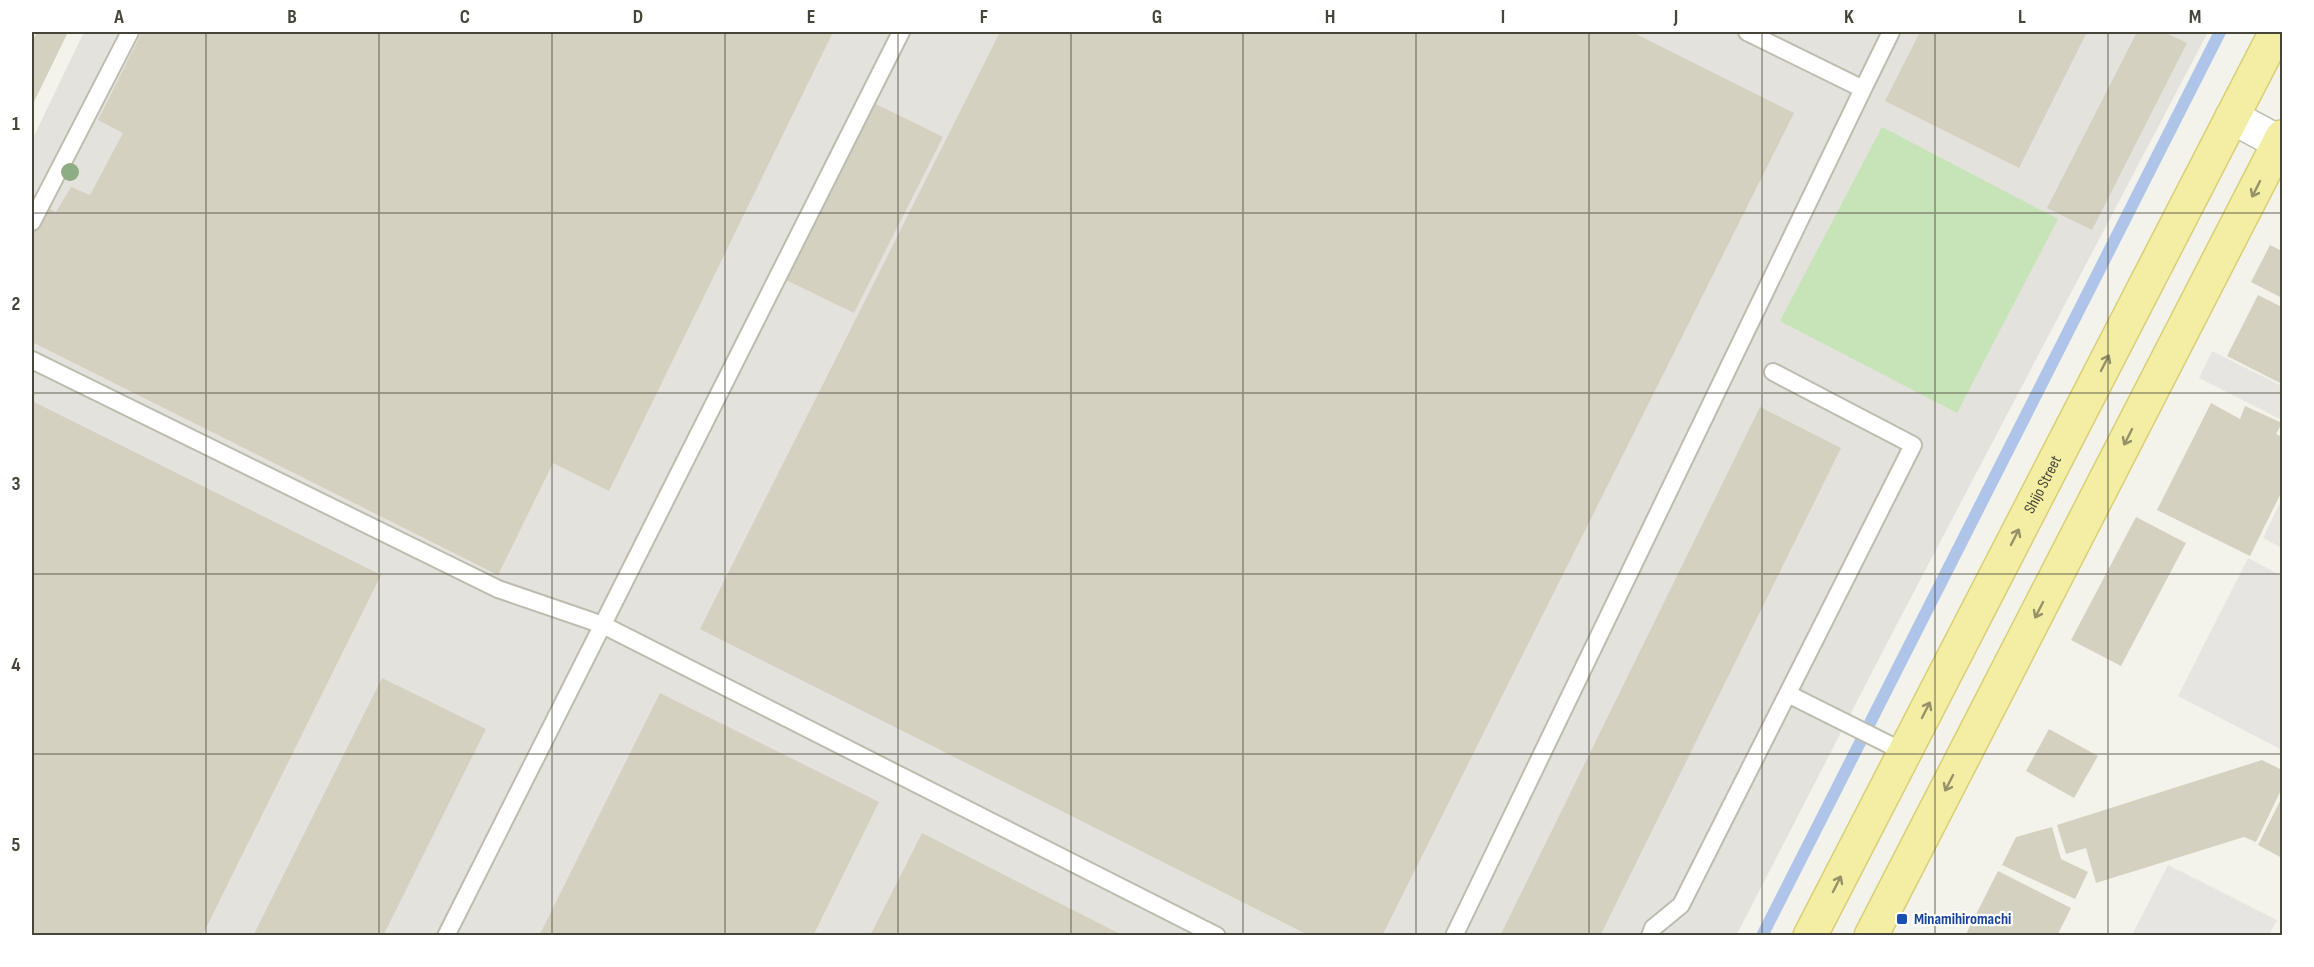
<svg xmlns="http://www.w3.org/2000/svg" width="2314" height="967" font-family="'Sofia Sans Condensed',sans-serif">
<style>
.industrial{fill:#e4e2dc}
.green{fill:#c7e3b8}
.parking{fill:#e6e5e2}
.lines{fill:none;stroke-linecap:round;stroke-linejoin:round}
.stream{stroke:#aec5e9;stroke-width:12}
.building{fill:#d4d1c1}
.service-casing{stroke:#bebcae;stroke-width:20}
.minor-casing{stroke:#bebcae;stroke-width:36}
.primary-casing{stroke:#d8cf75;stroke-width:36}
.service{stroke:#fff;stroke-width:16}
.minor{stroke:#fff;stroke-width:33}
.primary{stroke:#f4eea4;stroke-width:33}
.tree{fill:#8fad85}
.oneway{stroke:#959169}
.grid{fill:none;stroke:#474539;stroke-width:1.5;stroke-opacity:0.55}
.transit-dot{fill:#1a4fb4;stroke:#fff;stroke-width:2}
.labels{text-anchor:middle;dominant-baseline:central;stroke-width:4.5;stroke-linejoin:round;paint-order:stroke}
.street-label{font-size:16px;fill:#474539;stroke:#fff}
.transit-label{font-size:16px;font-weight:bold;fill:#164399;stroke:#fff;text-anchor:start}
.neatline{fill:none;stroke:#474539;stroke-width:2}
.grid-label{font-size:20px;text-anchor:middle;font-weight:bold;fill:#474539}
</style>
<rect width="100%" height="100%" fill="#f4f3eb"/>
<path class="industrial" d="M84 32H2208L1885 647 1736 936 32 935V140Z"/>
<path class="green" d="M1882 127 2058 219 1957 413 1780 321Z"/>
<path class="parking" d="M2212 351 2282 386V420L2199 378Z
M2282 499V548L2263 538Z
M2248 558 2282 576V750L2178 696Z
M2168 865 2277 920 2269 935H2132Z"/>
<g class="lines">
<path class="stream" d="M1762 936 2220 32"/>
</g>
<path class="building" d="M37 32H68L32 106V42Z
M142 32H833L609 491 553 463 498 575 32 342V231L44 206 56 212 71 187 90 195 123 133 98 120Z
M1000 32H1632L1794 113 1382 936H1310L700 629Z
M1920 32H2087L2019 168 1885 101Z
M2137 32H2164L2187 43 2092 230 2047 208Z
M874 103 943 137 854 313 786 280Z
M2270 245 2282 251V298L2251 282Z
M2258 295 2282 307V384L2227 356Z
M32 401 381 575 202 936H32Z
M2211 403 2240 419 2245 406 2282 423 2276 434 2282 437V491L2250 556 2157 510Z
M1760 407 1841 448 1600 936H1500Z
M2136 517 2186 543 2121 666 2071 640Z
M382 678 486 729 383 936H253Z
M660 693 879 802 813 936H539Z
M2049 729 2098 756 2074 798 2026 771Z
M2262 760 2282 770V788L2256 842 2244 837 2096 883 2086 848 2066 854 2057 825Z
M2282 797V858L2258 845Z
M2052 827 2061 859 2088 872 2075 899 2002 865 2016 837Z
M922 833 1124 936H870Z
M1998 871 2071 908 2057 936H1965Z"/>
<g class="lines">
<g class="service-casing">
<path id="service" d="M1863 89 1891 32
M32 222 130 32
M32 360 498 589 603 625 1217 936
M1788 694 1904 752
M446 936 901 32
M1454 936 1863 89 1747 32
M1650 936 1653 928 1681 905 1913 445 1773 372"/>
</g>
<g class="minor-casing">
<path id="minor" d="M2232 117 2282 144"/>
</g>
<g class="primary-casing">
<g id="primary">
<path id="s1" d="M1810 936 2276 32"/>
<path d="M1871 936 2282 137"/>
</g>
</g>
<use href="#service" class="service"/>
<use href="#minor" class="minor"/>
<use href="#primary" class="primary"/>
</g>
<circle class="tree" cx="70" cy="172" r="9"/>
<defs><path id="oneway-shaft" d="M-6 0H5M1.5-3L5.5 0L1.5 3" fill="none" stroke-width="1.6" stroke-linecap="round" stroke-linejoin="round" transform="scale(1.5)"/></defs>
<g class="oneway">
<use href="#oneway-shaft" transform="translate(2256 189) rotate(117)"/>
<use href="#oneway-shaft" transform="translate(2105 363) rotate(-63)"/>
<use href="#oneway-shaft" transform="translate(2128 437) rotate(117)"/>
<use href="#oneway-shaft" transform="translate(2015 537) rotate(-63)"/>
<use href="#oneway-shaft" transform="translate(2039 610) rotate(117)"/>
<use href="#oneway-shaft" transform="translate(1926 710) rotate(-63)"/>
<use href="#oneway-shaft" transform="translate(1949 783) rotate(117)"/>
<use href="#oneway-shaft" transform="translate(1837 884) rotate(-63)"/>
</g>
<path class="grid" d="M206 32V936M379 32V936M552 32V936M725 32V936M898 32V936M1071 32V936M1243 32V936M1416 32V936M1589 32V936M1762 32V936M1935 32V936M2108 32V936M32 213H2282M32 393H2282M32 574H2282M32 754H2282"/>
<rect class="transit-dot" x="1896" y="913" width="12" height="12" rx="3"/>
<g class="labels">
<g class="street-label">
<text stroke="none"><textPath href="#s1" startOffset="508">Shijo Street</textPath></text>
</g>
<g class="transit-label">
<text x="1914" y="919">Minamihiromachi</text>
</g>
</g>
<rect width="2314" height="967" fill="none" stroke="#ffffff" stroke-width="66"/>
<rect x="33" y="33" width="2248" height="901" class="neatline"/>
<g class="grid-label">
<text x="119" y="23">A</text>
<text x="292" y="23">B</text>
<text x="465" y="23">C</text>
<text x="638" y="23">D</text>
<text x="811" y="23">E</text>
<text x="984" y="23">F</text>
<text x="1157" y="23">G</text>
<text x="1330" y="23">H</text>
<text x="1503" y="23">I</text>
<text x="1676" y="23">J</text>
<text x="1849" y="23">K</text>
<text x="2022" y="23">L</text>
<text x="2195" y="23">M</text>
<text x="16" y="130">1</text>
<text x="16" y="310">2</text>
<text x="16" y="490">3</text>
<text x="16" y="671">4</text>
<text x="16" y="851">5</text>
</g>
</svg>
